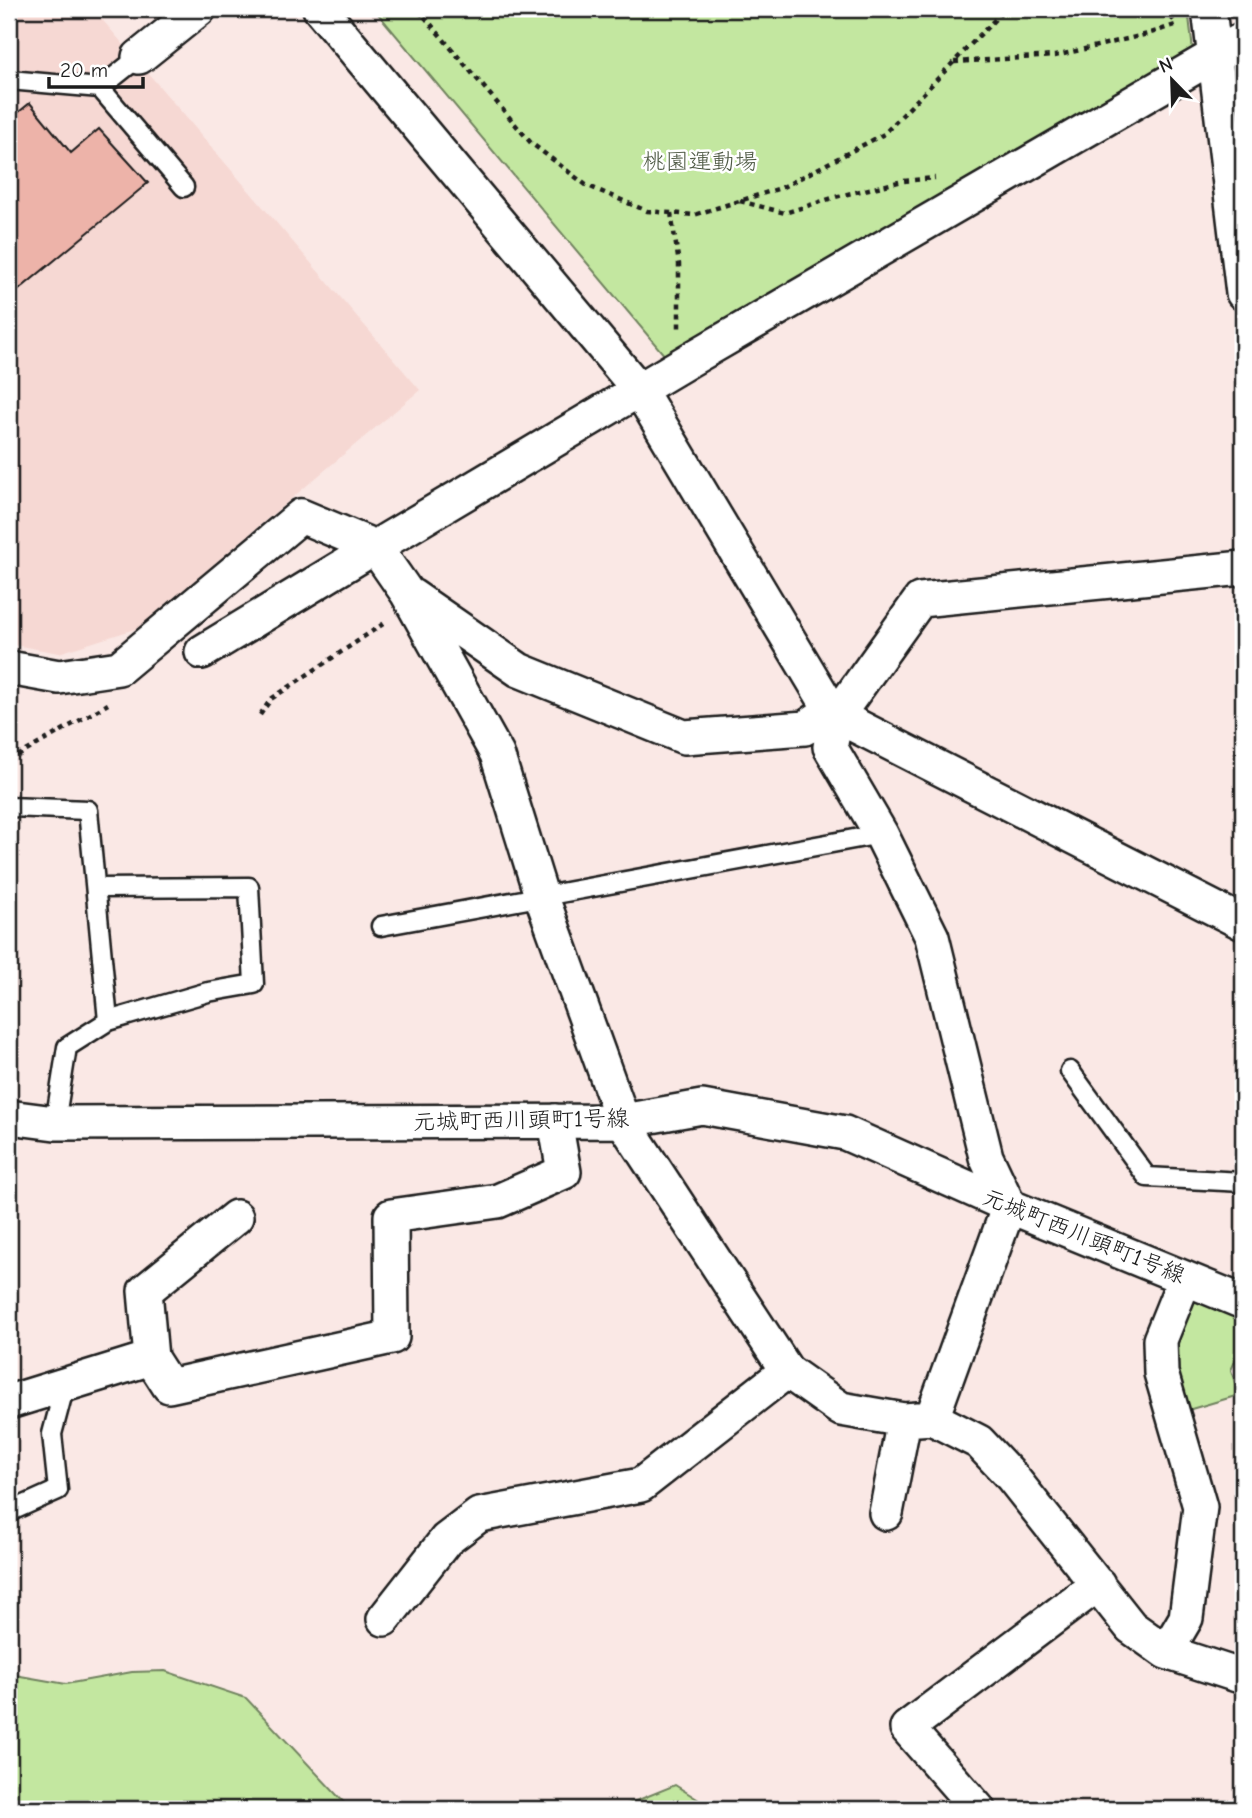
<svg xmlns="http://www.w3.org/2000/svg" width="1252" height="1818" font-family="'Comic Neue','Klee One',sans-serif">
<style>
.built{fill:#f6d8d3}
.green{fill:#c3e7a0;stroke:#70825e;stroke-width:2}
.building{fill:#edb3a9;stroke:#1c1c1c;stroke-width:2}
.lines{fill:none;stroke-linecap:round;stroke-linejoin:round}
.lane-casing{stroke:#1c1c1c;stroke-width:23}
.street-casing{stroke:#1c1c1c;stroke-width:38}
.path{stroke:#1c1c1c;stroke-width:4.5;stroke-dasharray:5 5;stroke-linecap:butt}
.lane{stroke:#fff;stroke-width:18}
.street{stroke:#fff;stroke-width:33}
.labels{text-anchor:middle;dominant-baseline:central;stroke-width:5;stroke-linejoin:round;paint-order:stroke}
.park-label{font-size:23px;fill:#4e5944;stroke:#fff}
.street-label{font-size:23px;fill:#1c1c1c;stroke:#fff}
</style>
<rect width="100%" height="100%" fill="#fae8e5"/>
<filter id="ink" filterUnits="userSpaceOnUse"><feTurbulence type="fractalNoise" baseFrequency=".0143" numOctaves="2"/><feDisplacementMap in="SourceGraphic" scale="14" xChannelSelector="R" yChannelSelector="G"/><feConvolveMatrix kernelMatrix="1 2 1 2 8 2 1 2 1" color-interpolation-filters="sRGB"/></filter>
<g filter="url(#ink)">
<path class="built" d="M9 9H93L420 390 138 628 59 653 9 644Z"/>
<path class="green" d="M374 9H1188L1193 51 665 356Z
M1195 1296 1243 1315V1344L1231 1370 1239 1395 1188 1410 1169 1348Z
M165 1671 246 1698 350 1809H9V1674L66 1684 132 1672Z
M675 1785 713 1809H616Z"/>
<path class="building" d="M30 103 71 153 99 129 148 183 9 298V120Z"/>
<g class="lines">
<g class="lane-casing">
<path id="lane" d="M9 80 100 88 139 57
M100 88 184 187
M9 807 88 810 108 1021 67 1047 55 1123
M97 888 249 887 254 984 208 992 108 1021
M381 926 881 834
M1070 1071 1147 1177 1243 1182
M9 1512 58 1490 52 1434 65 1385"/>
</g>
<g class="street-casing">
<path id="street" d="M320 9 640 391 831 710 837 716 1243 923
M1209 9 1243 293
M139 57 199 9
M412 596 519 670 684 737 805 728 831 710
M202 652 375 547 407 593 497 754 541 895 623 1121 787 1371 841 1409 904 1420 932 1418 979 1442 1012 1477 1131 1627 1166 1652 1243 1677
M9 668 59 677 119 668 301 516 375 547 691 359 1243 39
M9 1117 55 1123 623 1121 702 1107 845 1133 1009 1206 1243 1302
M151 1358 145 1291 236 1217
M9 1402 151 1358 169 1386 392 1337 391 1216 498 1201 564 1172 555 1121
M932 1418 1009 1206 986 1157 932 937 881 834 830 747 837 716 920 600 1243 568
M886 1513 904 1420
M384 1619 446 1540 479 1515 641 1485 787 1371
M1166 1652 1186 1618 1200 1507 1161 1373 1160 1340 1185 1278
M978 1809 907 1728 1098 1584"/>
</g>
<path class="path" d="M411 9 423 15
M418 9 531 143 586 185 647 211 694 215 781 188 884 134 1005 9
M1164 9 1177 24
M954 62 1055 56 1148 34 1178 24
M740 201 785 213 839 196 903 181 935 178
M671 213 679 264V330
M260 715 271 699 386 622
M9 761 108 704"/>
<use href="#lane" class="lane"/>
<use href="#street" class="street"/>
</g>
</g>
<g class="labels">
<g class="park-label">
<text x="700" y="161">桃園運動場</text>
</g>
<g class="street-label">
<text transform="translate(521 1120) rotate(-1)">元城町西川頭町1号線</text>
<text transform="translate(1084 1236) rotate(22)">元城町西川頭町1号線</text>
</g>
</g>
<rect width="1252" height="1818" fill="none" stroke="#fff" stroke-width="35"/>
<rect x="18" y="18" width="1217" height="1783" fill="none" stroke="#1c1c1c" stroke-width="2.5" filter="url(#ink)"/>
<g transform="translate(1172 80) rotate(337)" stroke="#ffffff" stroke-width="5" paint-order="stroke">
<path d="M0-5L12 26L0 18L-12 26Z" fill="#1c1c1c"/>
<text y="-10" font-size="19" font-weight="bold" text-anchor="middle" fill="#1c1c1c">N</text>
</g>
<path d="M49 77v10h94v-10" fill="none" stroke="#1c1c1c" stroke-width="3.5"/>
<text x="60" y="77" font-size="21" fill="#1c1c1c" stroke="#ffffff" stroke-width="5" paint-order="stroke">20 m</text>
</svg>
